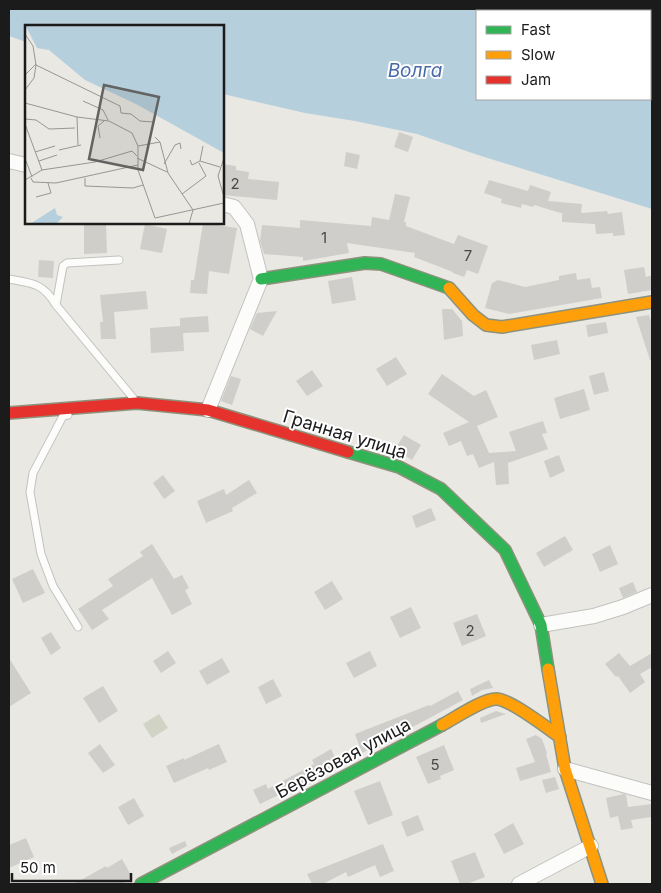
<svg xmlns="http://www.w3.org/2000/svg" width="661" height="893" font-family="Inter,sans-serif">
<style>
.construction{fill:#d1d3c5}
.water{fill:#b6cfdd;fill-rule:evenodd}
.building{fill:#d0ceca}
.lines{fill:none;stroke-linecap:round;stroke-linejoin:round}
.lane-casing{stroke:#c2c2bf;stroke-width:9}
.street-casing{stroke:#c2c2bf;stroke-width:16}
.fast-casing{stroke:#8d927c;stroke-width:14}
.slow-casing{stroke:#8d927c;stroke-width:14}
.jam-casing{stroke:#8d927c;stroke-width:14}
.lane{stroke:#fcfcfb;stroke-width:7}
.street{stroke:#fcfcfb;stroke-width:14}
.fast{stroke:#30b455;stroke-width:11}
.slow{stroke:#ff9f0a;stroke-width:11}
.jam{stroke:#e5322d;stroke-width:11}
.labels{text-anchor:middle;dominant-baseline:central;stroke-width:4;stroke-linejoin:round;paint-order:stroke}
.number-label{font-size:15px;fill:#484847}
.street-label{font-size:18px;fill:#1b1b1b;stroke:#fff}
.water-label{font-size:19px;font-style:italic;fill:#496aa8;stroke:#fff}
.inset-road{fill:none;stroke:#979693;stroke-width:1}
.view{fill:#636361;fill-opacity:0.15;stroke:#636361;stroke-width:2.5}
.inset-edge{fill:none;stroke:#1b1b1b;stroke-width:2.5}
</style>
<rect width="100%" height="100%" fill="#e9e8e3"/>
<path class="construction" d="M159 714 168 728 152 738 143 724Z"/>
<path class="water" d="M9 9H652V209L475 154 417 134 355 121 305 113 223 94 222 26H26V42L9 36ZM477 11H650V99H477Z"/>
<path class="building" d="M399 132 413 137 408 152 394 147Z
M346 152 360 155 357 169 344 166Z
M222 164 236 166V170L249 172 248 179 279 182 277 200 222 195Z
M489 180 528 191 530 185 551 192 548 201 582 204 581 213 607 211 608 214 622 212 625 235 613 236V233L596 234 595 224 562 222V214H564L534 205 533 207 522 204 521 208 501 203 502 199 484 193Z
M395 194 410 197 404 222H406V226L454 244 458 235 488 246 478 274 467 270 464 277 453 273V272L414 257 415 253 347 243 349 253 303 261V257L264 254 260 241 262 225 300 228V220L371 226 372 217 389 220Z
M84 222H106L107 253 84 254Z
M203 223 237 228 229 274 209 271 207 294 190 293 191 280H194Z
M145 224 167 229 162 253 140 249Z
M39 260 54 261 53 278 38 277Z
M644 267 646 277 652 275V290L628 294 624 270Z
M576 273 577 280 590 278 592 288 600 287 602 298 509 314 485 308 492 283 498 280 525 287 559 280V276Z
M352 277 356 300 332 304 328 281Z
M146 291 148 309 114 312 116 339H101L100 322H103L100 295Z
M442 309H452L462 321 463 336 444 340Z
M277 311 263 336 250 329 257 313Z
M649 315 652 324V360H650L636 317Z
M208 316 209 332 183 333 184 351 151 353 150 328 180 326V318Z
M606 322 608 333 588 337 586 325Z
M557 340 560 354 534 360 531 345Z
M396 357 407 374 387 386 376 369Z
M312 370 323 386 307 396 296 381Z
M604 372 609 391 594 395 589 376Z
M442 374 474 396 486 390 498 417 477 426 489 453 516 451 509 432 543 421 547 433 542 434 548 449 508 463 509 484 496 485 494 462 479 468 473 454 467 456 461 441 449 446 443 433 469 422 428 394Z
M231 376 241 379 232 405 221 401Z
M584 389 590 410 560 419 554 398Z
M404 435 421 445 412 460 395 449Z
M559 455 565 471 550 478 544 461Z
M163 475 175 491 164 499 153 483Z
M249 480 257 493 232 508 233 511 206 523 197 501 224 489 226 495Z
M431 508 436 520 416 528 412 516Z
M565 536 573 550 544 567 536 553Z
M152 544 174 579 182 575 189 588 185 590 192 604 172 615 152 578 102 610 109 619 92 630 78 609 113 586 108 579 143 556 140 552Z
M610 545 618 564 600 572 592 554Z
M33 569 45 593 23 603 12 579Z
M332 581 343 599 325 610 314 592Z
M633 582 637 592 623 598 619 588Z
M411 607 421 628 400 638 390 617Z
M477 614 486 636 462 646 453 623Z
M51 632 61 648 51 655 41 638Z
M168 651 176 663 161 673 153 661Z
M370 651 377 666 354 678 346 663Z
M619 653 630 666 652 653V667L640 674 645 682 630 693 618 676 616 677 605 664Z
M9 658 31 693 9 707Z
M222 658 230 672 207 685 199 671Z
M273 679 282 696 266 704 258 687Z
M489 680 493 688 482 690 472 696 470 689Z
M103 686 118 711 99 723 83 698Z
M458 691 463 700 394 737 375 744 376 746 362 753 355 734 429 705 430 706Z
M496 711 506 714 481 723 480 718Z
M536 735 542 739 547 753 546 754 551 772 520 781 516 768 535 762 526 739Z
M100 744 115 765 103 773 88 753Z
M219 744 227 762 209 770 208 768 174 783 166 766 184 758V760Z
M444 745 454 770 440 776 441 779 428 784 416 757Z
M331 749 339 766 260 804 253 790 266 784 268 789 314 764 312 760Z
M555 777 559 789 546 793 542 780Z
M380 781 393 815 368 825 354 791Z
M624 794 626 795 628 807 652 804V817L631 820 633 828 621 830 618 816 610 818 606 798Z
M134 798 144 816 128 825 118 807Z
M418 815 424 830 407 837 401 822Z
M513 823 524 844 504 854 494 834Z
M26 838 34 857 9 868V845Z
M185 841 187 846 172 854 169 848Z
M383 844 394 871 380 877 375 865 348 877 346 872 323 884H312L307 874Z
M475 852 485 877 467 884H460L451 861Z
M122 859 132 877 130 879 122 884H74L106 866 107 868Z"/>
<g class="lines">
<g class="lane-casing">
<path id="lane" d="M9 279C32 283 43 283 56 305L134 399
M56 305 63 266 67 263 119 260
M68 415 63 416 33 473 30 492 41 554 53 586 78 627"/>
</g>
<g class="street-casing">
<path id="street" d="M9 161 26 165
M208 410 261 279 247 224 234 207 222 204
M541 625 594 616 623 607 652 595
M565 769 652 793
M519 884 591 846"/>
</g>
<g class="fast-casing">
<path id="fast" d="M261 279 365 263 381 264 449 288
M348 452 399 467 441 489 505 550 541 625 548 669
M141 884 442 725"/>
</g>
<g class="slow-casing">
<path id="slow" d="M449 288 473 315 486 325 502 327 652 302
M548 669 565 769 602 884
M442 725C455 718 483 699 496 699 510 699 547 728 560 737"/>
</g>
<g class="jam-casing">
<path id="jam" d="M9 413 137 403 208 410 348 452"/>
</g>
<use href="#lane" class="lane"/>
<use href="#street" class="street"/>
<use href="#fast" class="fast"/>
<use href="#slow" class="slow"/>
<use href="#jam" class="jam"/>
</g>
<g class="labels">
<g class="number-label">
<text x="235" y="183">2</text>
<text x="324" y="237">1</text>
<text x="468" y="255">7</text>
<text x="470" y="630">2</text>
<text x="435" y="764">5</text>
</g>
<g class="street-label">
<text transform="translate(345 434) rotate(17)">Гранная улица</text>
<text transform="translate(343 758) rotate(-28)">Берёзовая улица</text>
</g>
<g class="water-label">
<text x="415" y="70">Волга</text>
</g>
</g>
<g transform="translate(25 25)">
<rect width="199" height="199" fill="#e9e8e3"/>
<path d="M0 0H199V128L111 79 60 55 24 25 12 23ZM30 183 32 190 38 192 31 199H5Z" fill="#b6cfdd"/>
<path class="inset-road" d="M0 9 8 21 11 40 9 53 0 65M11 40 95 81 96 88M0 50 11 39M58 76 78 85 83 95M0 78 52 92 84 96 107 108 113 121V145L130 193 199 178M96 88 106 89 115 96 128 97M52 92 53 120M0 94 11 95 24 104 50 103M0 99 17 145M130 112 135 117 143 148 168 185 164 199M75 113 73 101 79 96M113 121 135 117M34 125 56 120M10 127 30 121M112 133 142 147M199 133 193 151 199 172M165 135 167 140 175 136 195 142M1 136 7 152M14 136 32 130M175 136 178 121M139 139 150 120 155 118 156 124M6 153 8 157 31 158 113 140M60 153V161L108 163 118 160M0 155 17 145 70 137 107 126 112 131M157 169 181 151 174 138M11 172 26 168 23 158"/>
<path class="view" d="M79 60 134 72 118 145 64 134Z"/>
<rect width="199" height="199" class="inset-edge"/>
</g>
<rect width="661" height="893" fill="none" stroke="#1b1b1b" stroke-width="20"/>
<rect x="476" y="10" width="175" height="90" fill="#ffffff" stroke="#a4a4a4"/>
<rect x="486" y="26" width="25" height="8" fill="#30b455" stroke="#a4a4a4"/>
<text x="521" y="35" font-size="15" fill="#1b1b1b">Fast</text>
<rect x="486" y="51" width="25" height="8" fill="#ff9f0a" stroke="#a4a4a4"/>
<text x="521" y="60" font-size="15" fill="#1b1b1b">Slow</text>
<rect x="486" y="76" width="25" height="8" fill="#e5322d" stroke="#a4a4a4"/>
<text x="521" y="85" font-size="15" fill="#1b1b1b">Jam</text>
<path d="M12 873v8h119v-8" fill="none" stroke="#1b1b1b" stroke-width="2.5"/>
<text x="20" y="873" font-size="15" fill="#1b1b1b" stroke="#ffffff" stroke-width="4" paint-order="stroke">50 m</text>
</svg>
